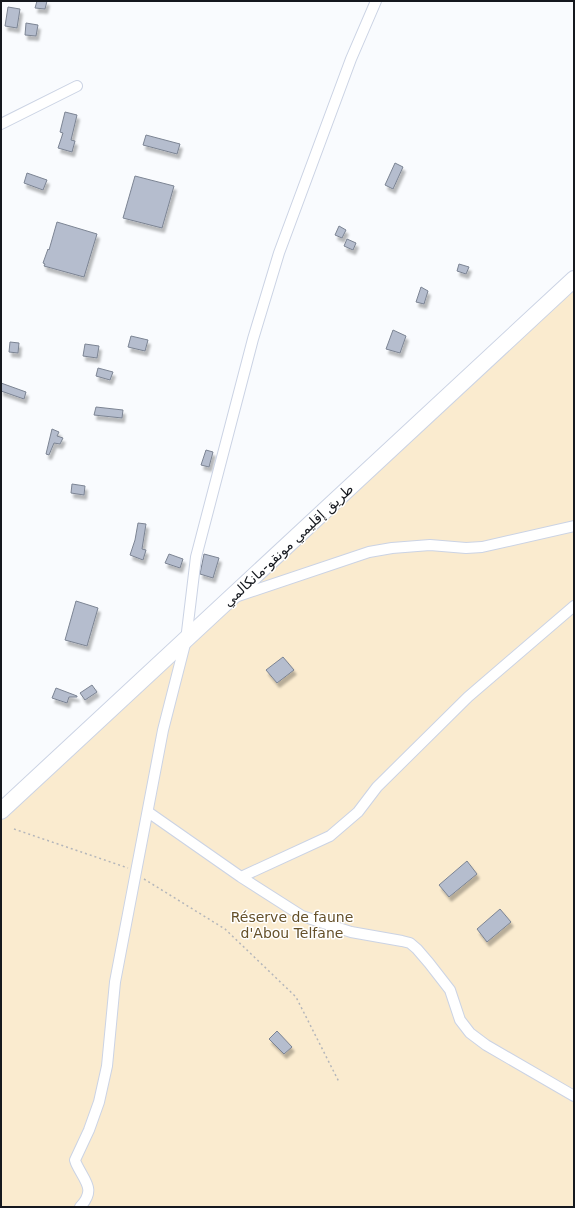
<svg xmlns="http://www.w3.org/2000/svg" width="575" height="1208" font-family="'DejaVu Sans',Vazirmatn,sans-serif">
<style>
.green{fill:#faebcf}
.building{fill:#b5bdce;stroke:#7c8493;filter:url(#shadow)}
.lines{fill:none;stroke-linecap:round;stroke-linejoin:round}
.minor-casing{stroke:#cbd3e4;stroke-width:12}
.trunk-casing{stroke:#cbd3e4;stroke-width:18}
.path{stroke:#b4b6ba;stroke-width:1.5;stroke-dasharray:2 3;stroke-linecap:butt}
.minor{stroke:#fff;stroke-width:10}
.trunk{stroke:#fff;stroke-width:16}
.labels{text-anchor:middle;dominant-baseline:central;stroke-width:3;stroke-linejoin:round;paint-order:stroke}
.street-label{font-size:14px;fill:#15181e;stroke:#fff}
.park-label{font-size:14px;fill:#655029;stroke:#fff}
</style>
<defs>
<filter id="shadow"><feDropShadow dx="2.5" dy="4.5" stdDeviation="1" flood-color="#0004"/></filter>
</defs>
<rect width="100%" height="100%" fill="#f9fbfe"/>
<path class="green" d="M574 279V1207H1V811Z"/>
<path class="building" d="M37 1H47L45 9 35 8Z
M8 7 20 9 17 28 5 26Z
M26 23 38 25 36 36 25 35Z
M65 112 77 115 71 140 75 141 72 152 58 148 63 133 60 132Z
M146 135 180 144 177 154 143 145Z
M395 163 403 167 393 189 385 185Z
M27 173 47 180 43 190 24 183Z
M135 176 174 186 162 228 123 218Z
M57 222 97 234 84 277 44 266 45 264 43 263 48 249 49 250Z
M339 226 346 230 342 238 335 235Z
M347 239 356 243 353 250 344 246Z
M459 264 469 267 466 274 457 271Z
M421 287 428 291 424 304 416 302Z
M393 330 406 336 400 353 386 349Z
M131 336 148 340 145 351 128 347Z
M10 342 19 343 18 353 9 352Z
M85 344 99 346 97 358 83 356Z
M98 368 113 372 110 380 96 376Z
M1 383 26 392 24 399 1 391Z
M96 407 123 410 122 418 94 415Z
M52 429 59 432 57 436 63 438 60 444 54 443 49 455 46 454Z
M206 450 213 452 209 467 201 465Z
M72 484 85 486 84 495 71 493Z
M138 523 146 524 142 549 146 550 143 560 130 555 135 540Z
M169 554 183 559 180 568 165 563Z
M204 554 219 558 213 578 200 574Z
M76 601 98 608 87 646 65 640Z
M283 657 294 670 277 683 266 670Z
M92 685 97 692 85 700 80 693Z
M56 688 77 696V697H69L67 703 52 698Z
M467 861 477 874 449 897 439 885Z
M500 909 511 922 487 942 477 929Z
M277 1031 292 1047 284 1054 269 1039Z"/>
<g class="lines">
<g class="minor-casing">
<path id="minor" d="M1 124 77 86
M235 597 369 552 392 548 430 545 466 548 482 547 574 526
M148 812 241 877 302 916 351 932 402 941 410 943 417 949 429 963 450 990 460 1020 470 1033 486 1045 574 1096
M241 877 330 836 358 812 377 787 468 697 574 606
M80 1207C97 1189 84 1181 76 1163L75 1160 89 1130 99 1102 107 1066 115 982 163 730 186 640 196 557 253 339 279 253 351 59 376 1"/>
</g>
<g class="trunk-casing">
<path id="trunk" d="M1 811 574 279"/>
</g>
<path class="path" d="M14 829 128 868
M144 879 225 929 296 997 339 1082"/>
<use href="#minor" class="minor"/>
<use href="#trunk" class="trunk"/>
</g>
<g class="labels">
<g class="street-label">
<text transform="translate(288 545) rotate(-43)">طريق إقليمي مونقو-مانكالمي</text>
</g>
<g class="park-label">
<text x="292" y="917">Réserve de faune<tspan x="292" dy="16">d'Abou Telfane</tspan></text>
</g>
</g>
<rect width="575" height="1208" fill="none" stroke="#15181e" stroke-width="4"/>
</svg>
